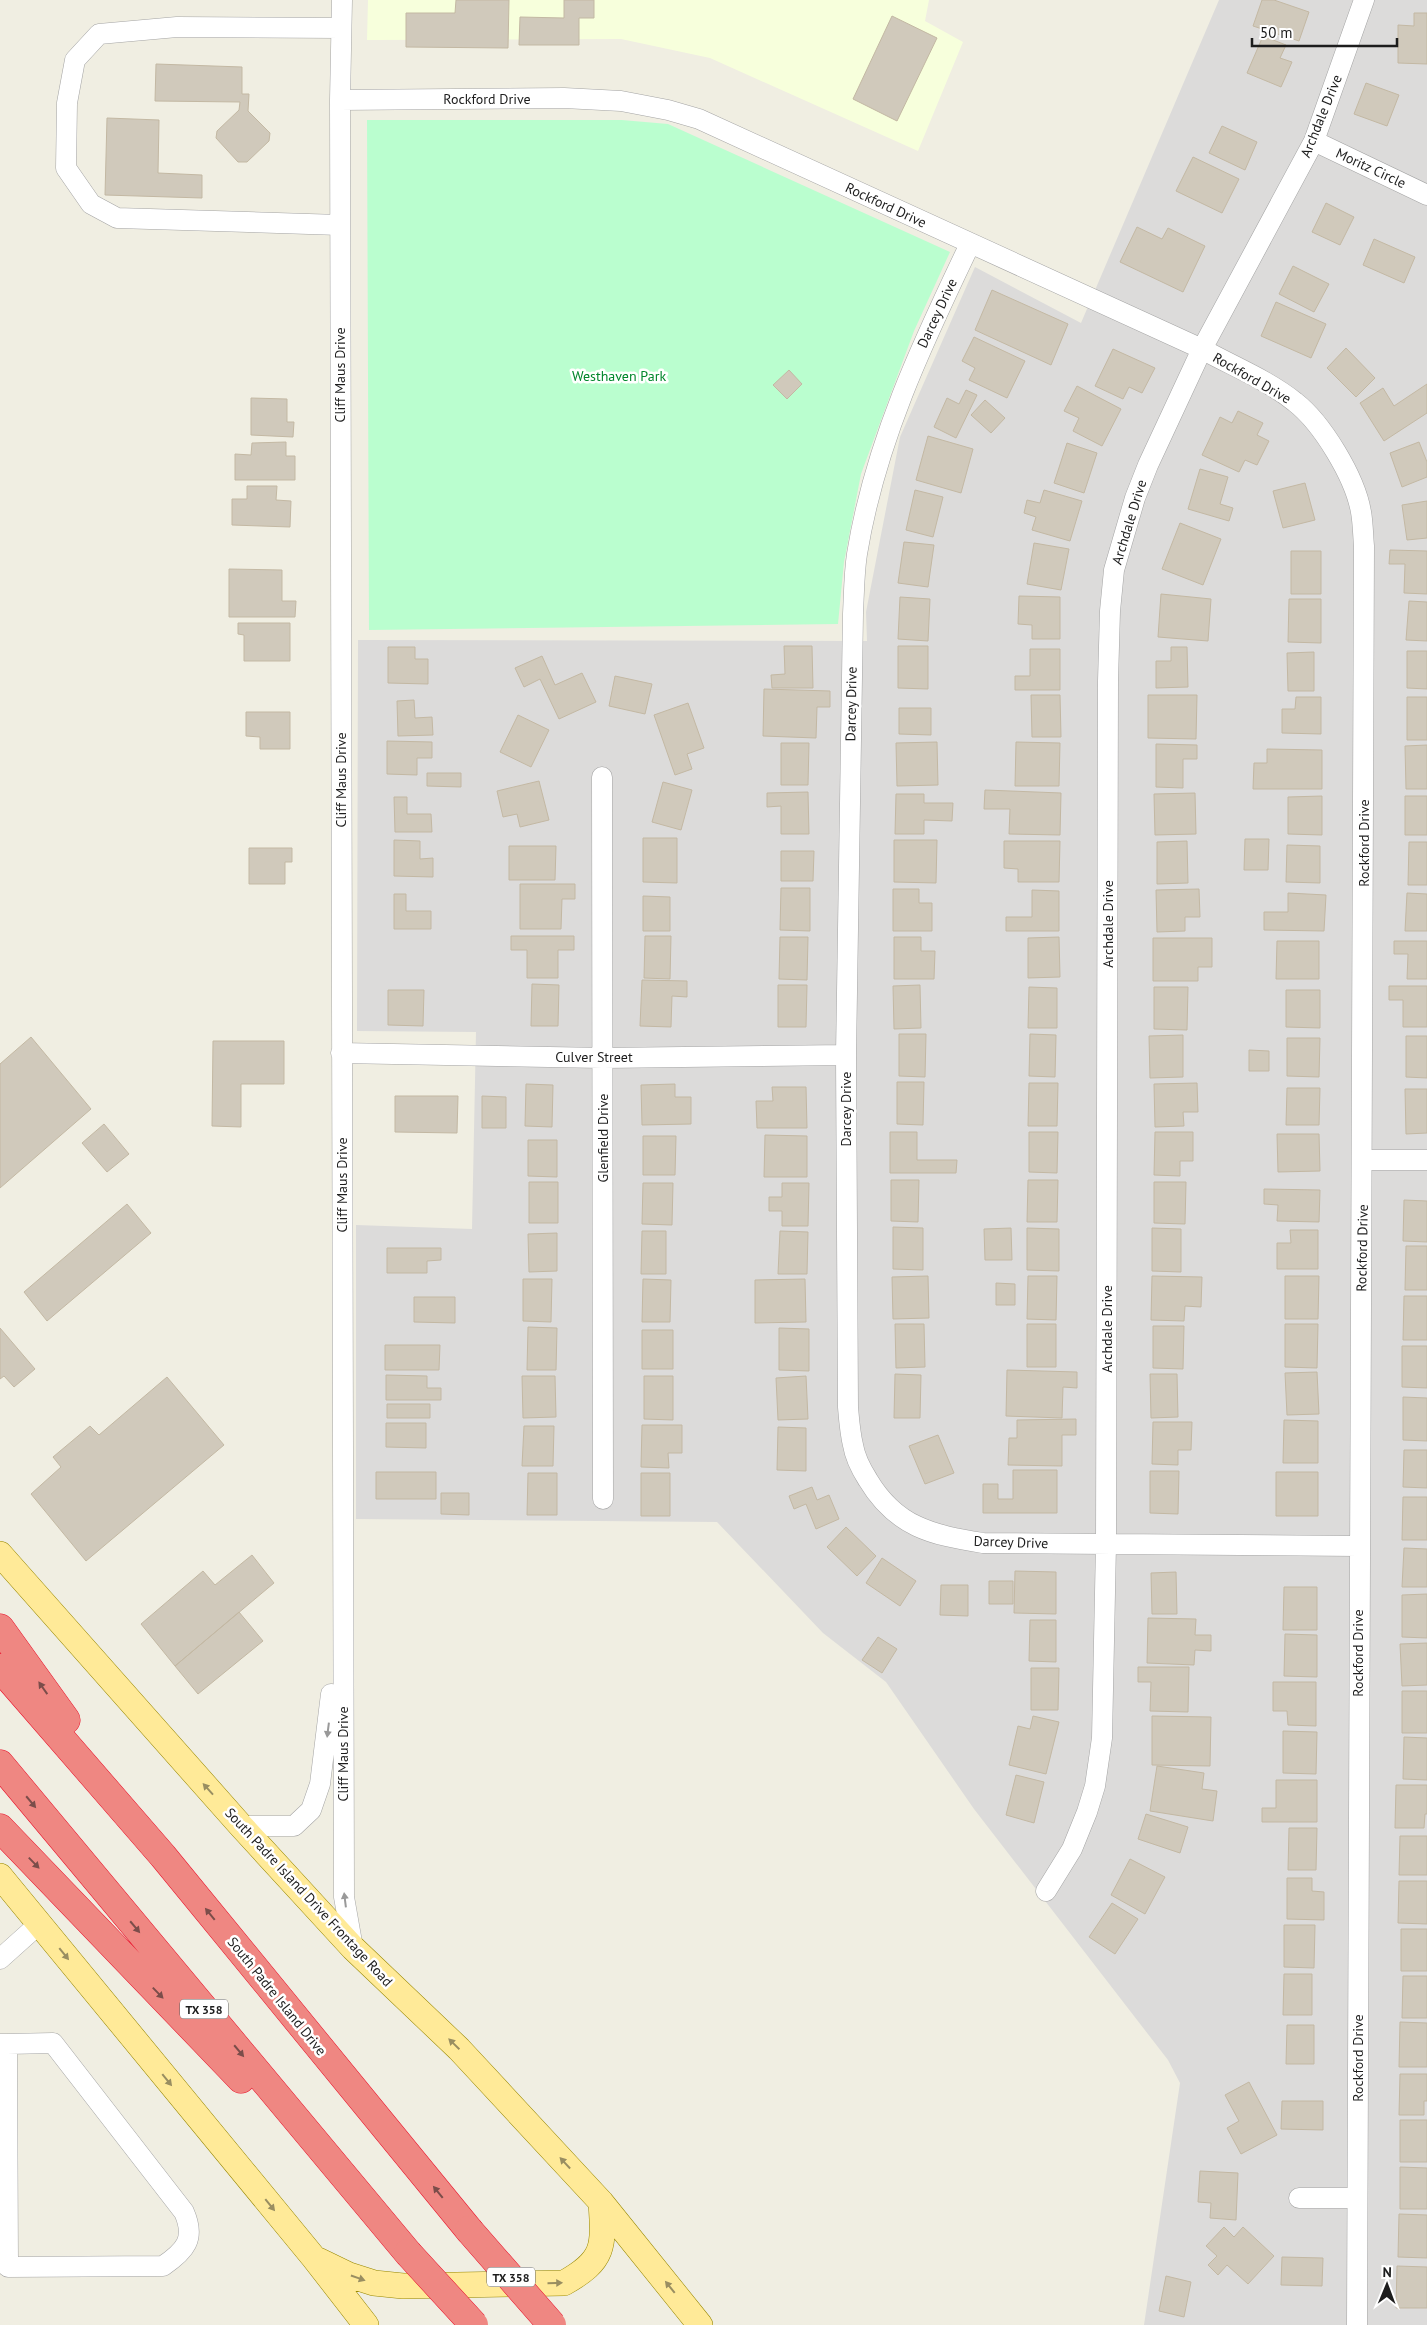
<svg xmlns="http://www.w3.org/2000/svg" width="1427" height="2325" font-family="'PT Sans',sans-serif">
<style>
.residential{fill:#dcdbda}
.education{fill:#f7ffdc}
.park{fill:#bafecf}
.building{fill:#d0c9bb;stroke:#c3b8a3}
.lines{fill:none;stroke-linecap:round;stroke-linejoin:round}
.minor-casing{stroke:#a4a4a4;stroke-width:21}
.major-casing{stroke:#978700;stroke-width:26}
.highway-casing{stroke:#e9132c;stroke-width:29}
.minor{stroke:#fff;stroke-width:20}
.major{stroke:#ffea98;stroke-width:25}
.highway{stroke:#ef8782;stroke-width:28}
.highway-bridge-casing{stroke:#e9132c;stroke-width:29;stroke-linecap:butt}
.highway-bridge{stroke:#ef8782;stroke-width:28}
.oneway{fill:#7b4d4a}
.oneway2{fill:#999}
.oneway3{fill:#998e61}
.labels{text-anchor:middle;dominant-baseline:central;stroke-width:5;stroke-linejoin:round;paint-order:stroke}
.shield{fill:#fff;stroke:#616161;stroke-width:1}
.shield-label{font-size:12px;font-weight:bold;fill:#1d1d1d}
.street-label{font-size:14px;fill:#1d1d1d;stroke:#fff}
.park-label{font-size:14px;fill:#01862b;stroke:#fff}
</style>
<rect width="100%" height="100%" fill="#f0eee2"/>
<path class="residential" d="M1219 0H1427V2325H1144L1180 2083 1168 2060 974 1809 886 1682 823 1633 717 1522 356 1519V1225L472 1229 476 1032 357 1031 358 640 867 641 866 612 900 437 975 267 1081 323Z"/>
<path class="education" d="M368 0H929L925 21 963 42 918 151 710 58 621 39 367 40Z"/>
<path class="park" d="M367 120H622L668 124 950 252 914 331 861 474 844 562 838 624 369 630Z"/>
<path class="building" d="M456 0H509L508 48 406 47V13H455Z
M564 0H594V18H579V45H519L520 17 564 18Z
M1262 0H1274L1309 12 1299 41 1253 26Z
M1414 13H1427V64L1398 63V25L1414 26Z
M892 16 937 38 897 121 853 99Z
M1263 36 1286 45 1280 58 1292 62 1281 87 1247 73Z
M156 64 242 67V94H249L248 111 270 133 269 141 247 162H238L216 138 217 131 239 110 240 102 155 101Z
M1366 83 1399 95 1387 126 1354 114Z
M107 118 159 120 158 173 202 175V198L105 195Z
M1222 126 1257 142 1245 170 1209 153Z
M1193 157 1239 179 1222 213 1176 191Z
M1326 203 1354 217 1340 245 1312 232Z
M1137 227 1162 239 1168 228 1205 246 1183 292 1120 262Z
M1374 239 1415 257 1404 283 1363 265Z
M1293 266 1329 284 1314 312 1279 294Z
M992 290 1068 324 1051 365 975 330Z
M1276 302 1326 324 1311 358 1261 336Z
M974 337 1025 361 1007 398 969 380 975 368 962 361Z
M1346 348 1375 378 1356 397 1327 368Z
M1113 349 1155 368 1142 393 1129 387 1123 399 1095 386Z
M789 370 802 384 787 399 773 385Z
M1427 384V413L1384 441 1360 403 1383 388 1394 406Z
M1077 386 1121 409 1102 446 1073 431 1079 418 1064 411Z
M966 390 977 395 956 438 934 427 947 398 959 404Z
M251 398 287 399V422H294L293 437 251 435Z
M985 400 1005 418 991 433 971 415Z
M1238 411 1263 423 1257 435 1269 441 1257 465 1245 460 1239 472 1202 455 1220 417 1232 423Z
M928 436 973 449 961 493 916 480Z
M286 442V456H295V480H235V454L251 455 252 443Z
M1419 442 1427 462V477L1402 487 1390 453Z
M1067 443 1097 453 1084 493 1054 483Z
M1200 469 1228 477 1220 504 1233 508 1229 521 1188 509Z
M1305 483 1315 520 1283 528 1273 491Z
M247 486H277L276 500 291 501 290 527 232 525V499H247Z
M915 490 943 497 933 537 906 530Z
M1044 490 1082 501 1070 541 1032 530 1036 517 1024 513 1027 500 1040 503Z
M1427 501V538L1407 540 1402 505Z
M1180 523 1221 539 1203 585 1162 569Z
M904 542 934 545 928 587 898 583Z
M1034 543 1069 549 1061 590 1027 584Z
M1390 550 1427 551V594L1404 593 1405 564H1389Z
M1291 551H1321V594H1291Z
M229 569 282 570V601H296L295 617H229Z
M1161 594 1211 599 1208 641 1158 637Z
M1019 596 1060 597V639H1032V625L1018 624Z
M900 597 930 599 928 641 898 639Z
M1289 599H1321V643L1288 642Z
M1409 601 1427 602V641L1406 640Z
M238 623H290V661H244V635L238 634Z
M784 646H812L813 688H772L771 675 785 674Z
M898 646H928V689L898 688Z
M388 647H415V659H428V684L388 683Z
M1171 647H1187L1188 687 1156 688V661H1171Z
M1030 649H1060V690H1015V676H1030Z
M1407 651H1427V689L1407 688Z
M1314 652V691H1288L1287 653Z
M542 656 555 685 582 673 596 702 559 719 540 679 524 687 515 668Z
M615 676 652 684 645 714 609 706Z
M764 689 830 691V707H817L816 738 763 736Z
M1031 695H1060L1061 737H1032Z
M1148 695H1197L1196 739 1148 738Z
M1296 697H1321V734L1282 733V709H1295Z
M1407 697H1427V740H1407Z
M414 700 415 718 432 717 433 735 398 736 397 701Z
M688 703 704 748 687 754 692 769 675 775 654 715Z
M899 708H931V735L899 734Z
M246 712H290V749H260V737L246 736Z
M518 715 549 730 531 767 500 752Z
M387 741 432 742V758H417V775L387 774Z
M937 742 938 785 897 786 896 743Z
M1016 742 1060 743 1059 786H1015Z
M781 743H809L808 785H781Z
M1156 744 1197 745V759H1183V788L1156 787Z
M1427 745V789H1406L1405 746Z
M1267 749 1322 750V789H1253L1254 763H1267Z
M427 773H461V787L427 786Z
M539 781 549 820 520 827 517 814 503 817 497 791Z
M663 782 692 790 681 830 652 822Z
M985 790 1061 793 1060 835 1009 834 1010 809H984Z
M808 792 809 834H781V806L767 807V793Z
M1195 793 1196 834 1155 835 1154 794Z
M896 794H924V803H953L952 821 924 820V834H895Z
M1322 796V835L1288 834V797Z
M1405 796H1427V835H1405Z
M394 797H407V814H431L432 832H395Z
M643 838H677V883L643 882Z
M1245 839H1269L1268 870H1244Z
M394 840 420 841V859L433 858V877L394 876Z
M894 840H937L936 883 894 882Z
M1004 841H1060L1059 882H1018V869L1004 868Z
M1187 841 1188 883 1157 884V842Z
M1409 842H1427V885H1408Z
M1287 845 1320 846V883L1286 882Z
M509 846H556L555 880H509Z
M249 848H292V862H285V884H249Z
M781 851H814L813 881H781Z
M520 884H575V899H562L561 929H520Z
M781 888H810V931L780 930Z
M893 889H919V903H932V931H893Z
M1199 889 1200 917H1185V931L1157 932 1156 890Z
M1032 890 1059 891V931H1006V917H1032Z
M1288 893 1326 895 1324 931 1264 930V912H1288Z
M1407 893 1427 894V931H1405Z
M394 894H406V911H431V929H394Z
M643 896 670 897V931H643Z
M511 936H574V950H558V978H527V950H511Z
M645 936H671L670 979 644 978Z
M780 937H808L807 980 779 979Z
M894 937H921V951H935L934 979H894Z
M1059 937 1060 977 1028 978V938Z
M1153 938H1212V967H1198V981H1153Z
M1277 941H1319V979H1276Z
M1394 941H1427V979H1407L1408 954H1394Z
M642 980 687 981V997L672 996 671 1027 640 1026Z
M532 984 559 985 558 1026H531Z
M778 985H807L806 1027H778Z
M920 985 921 1028 894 1029 893 986Z
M1389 986H1427V1027H1403V1000H1389Z
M1029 987 1057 988V1028H1028Z
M1154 987H1188L1187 1030 1154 1029Z
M388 990H424L423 1026 388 1025Z
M1286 990H1320V1028L1286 1027Z
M899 1034H926L925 1077 899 1076Z
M1030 1034 1056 1035 1055 1077 1029 1076Z
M1183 1035V1077L1150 1078 1149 1036Z
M1406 1036H1427V1078L1406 1077Z
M31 1037 91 1109 0 1188V1064Z
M1287 1038H1320L1319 1077 1287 1076Z
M213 1041H284V1084H241V1127L212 1126Z
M1249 1050 1269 1051V1071H1249Z
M897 1082H924L923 1125 897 1124Z
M1029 1083H1058L1057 1126H1028Z
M1197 1083 1198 1112H1183L1184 1126 1155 1127 1154 1084Z
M526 1084 553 1085 552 1127 525 1126Z
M675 1084V1097H691V1124L642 1125 641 1085Z
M772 1087H806L807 1128H757L756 1101H773Z
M1287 1088H1320L1319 1125H1286Z
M1405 1089H1427V1133L1406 1134Z
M395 1096H458L457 1133 395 1132Z
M482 1096 506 1097V1128H482Z
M104 1124 129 1154 107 1172 82 1143Z
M890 1132H917V1160H957L956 1173H890Z
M1029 1132H1058L1057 1173 1029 1172Z
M1155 1132H1193V1161H1180V1176L1154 1175Z
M1277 1134H1319L1320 1171 1278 1172Z
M765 1135 807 1136V1177H764Z
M643 1136H676L675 1175H643Z
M528 1140H557V1177L528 1176Z
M891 1180H919L918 1222 891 1221Z
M1028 1180H1058L1057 1222H1027Z
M529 1182H558V1223H529Z
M1154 1182H1186L1185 1224 1154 1223Z
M643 1183H673L672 1225 642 1224Z
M782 1183H809L808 1226H782V1211H769V1197H782Z
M1264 1189 1320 1190 1319 1222 1277 1221 1278 1205 1264 1204Z
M1404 1200 1427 1201V1242L1403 1241Z
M127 1204 151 1233 47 1321 24 1292Z
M893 1227 923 1228V1270L893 1269Z
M1011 1228 1012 1260H985L984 1229Z
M1027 1228 1059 1229V1271L1027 1270Z
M1152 1228 1181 1229V1272L1152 1271Z
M1290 1230H1318V1269H1277V1243H1291Z
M642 1231H666V1274H641Z
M780 1231 808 1232 807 1274H778Z
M557 1233V1271L529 1272 528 1234Z
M1406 1246H1427V1290H1405Z
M387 1248H441V1260L427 1261V1273H387Z
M928 1276 929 1318 893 1319 892 1277Z
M1028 1276H1057L1056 1320 1027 1319Z
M1152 1276 1202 1277 1201 1307 1185 1306 1184 1321 1151 1320Z
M1285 1276H1319L1318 1319H1285Z
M523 1279H552L551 1322 523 1321Z
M643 1279 671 1280 670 1322H642Z
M805 1279 806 1322 755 1323V1280Z
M996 1283 1015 1284V1305H996Z
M1404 1296H1427V1340H1403Z
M414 1297H455V1323L414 1322Z
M895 1324H924L925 1367 896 1368Z
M1027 1324H1056V1367H1027Z
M1285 1324H1318L1317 1368 1285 1367Z
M1153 1326H1184L1183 1369 1153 1368Z
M528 1327 557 1328 556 1370H527Z
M0 1328 35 1369 14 1387 4 1376 0 1379Z
M779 1328 809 1329V1371L779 1370Z
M642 1330H673V1369H642Z
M385 1345H440L439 1370H385Z
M1402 1346H1427V1388L1402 1387Z
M1007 1370 1077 1372V1388L1063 1387 1062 1418 1006 1416Z
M1317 1372 1319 1414 1287 1415 1285 1373Z
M895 1374 921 1375 920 1418H894Z
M1150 1374H1177L1178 1417 1151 1418Z
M386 1375 427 1376V1388H441V1400H386Z
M522 1376H555L556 1417 523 1418Z
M644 1376H673V1420L644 1419Z
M806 1376 808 1419 778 1420 776 1378Z
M167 1377 224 1445 86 1561 31 1494 61 1467 53 1457 90 1426 99 1435Z
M1403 1397 1427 1398V1441L1403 1440Z
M387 1404H430V1418H387Z
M1076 1419V1435H1062V1466L1008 1465 1009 1438H1017V1420Z
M1284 1420 1318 1421V1463H1283Z
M1153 1422H1192L1191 1450H1178V1465L1152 1464Z
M386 1423H426V1448L386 1447Z
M642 1425H682V1453H668L669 1468 641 1467Z
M524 1426H554L553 1466H522Z
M778 1427 806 1428V1471L777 1470Z
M938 1435 954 1473 925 1484 909 1446Z
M1404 1450H1427V1488L1403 1487Z
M1013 1470H1057V1513H983V1484H998V1499H1013Z
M1150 1471H1179L1178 1514 1150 1513Z
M376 1472H436V1499H376Z
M1276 1472H1318V1516H1276Z
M528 1473H557V1515H527Z
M641 1473H670V1516H641Z
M812 1487 817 1500 829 1495 839 1519 816 1529 806 1504 794 1509 789 1496Z
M441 1493H469V1515L441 1514Z
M1403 1497H1427V1540H1402Z
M846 1527 876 1556 857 1576 827 1547Z
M1404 1548 1427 1549V1587H1402Z
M252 1555 274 1583 175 1666 141 1624 203 1571 215 1585Z
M882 1558 916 1581 900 1606 866 1583Z
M1015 1571 1056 1572V1614L1014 1613Z
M1176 1572 1177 1614H1152L1151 1573Z
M989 1581H1013V1604H989Z
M941 1585H968V1616L940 1615Z
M1284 1587H1317V1630H1283Z
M1427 1594V1638L1402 1637V1595Z
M239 1612 263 1641 198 1694 175 1666Z
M1148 1618 1196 1619 1195 1635H1211V1651L1195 1650 1194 1665 1147 1663Z
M1030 1620H1056V1662L1029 1661Z
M1285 1634 1317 1635V1677L1284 1676Z
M878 1637 897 1649 882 1673 862 1660Z
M1427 1643V1685L1402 1686 1400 1644Z
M1138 1667H1189L1188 1712 1150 1711 1151 1682H1138Z
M1031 1668H1059L1058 1710H1031Z
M1273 1682H1316V1726L1288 1725 1287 1711H1273Z
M1402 1691H1427V1733H1402Z
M1033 1716 1059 1722 1046 1774 1009 1765 1018 1726 1030 1729Z
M1152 1716 1211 1717 1210 1766 1152 1765Z
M1283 1731 1317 1732 1316 1774 1283 1773Z
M1404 1737 1427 1738V1780L1403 1779Z
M1157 1766 1204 1773 1202 1789 1217 1791 1213 1821 1150 1811Z
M1016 1775 1044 1782 1034 1823 1006 1815Z
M1276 1780H1317V1822H1262V1808H1276Z
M1396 1785H1427V1814H1425L1424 1828H1395Z
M1146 1814 1188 1827 1180 1853 1138 1839Z
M1289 1828H1317L1316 1870H1288Z
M1400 1836H1427V1875H1399Z
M1130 1859 1165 1877 1145 1914 1111 1895Z
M1287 1878H1312V1891L1324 1892V1920L1287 1919Z
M1399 1881H1427V1924L1398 1923Z
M1112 1903 1138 1919 1115 1954 1089 1937Z
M1284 1925H1315L1314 1968 1284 1967Z
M1401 1929H1427V1971H1401Z
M1284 1974H1312V2015H1283Z
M1403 1976H1427V2018H1402Z
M1400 2022 1427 2023V2067H1399Z
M1287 2025H1314V2064H1286Z
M1400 2074H1427V2101H1424V2115H1399Z
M1249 2082 1277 2135 1241 2154 1227 2128 1239 2121 1225 2095Z
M1282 2101H1323V2130L1281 2129Z
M1400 2120H1427V2162H1400Z
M1400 2167 1427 2168V2209H1400Z
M1200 2171 1238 2173 1236 2220 1210 2218 1211 2203 1198 2202Z
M1399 2214 1427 2215V2258L1398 2257Z
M1224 2227 1234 2237 1243 2227 1274 2256 1248 2284 1227 2265 1218 2275 1208 2265 1217 2256 1206 2246Z
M1282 2257 1323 2258 1322 2286 1281 2285Z
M1397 2266 1427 2267V2308H1396Z
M1166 2276 1191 2282 1184 2317 1159 2311Z"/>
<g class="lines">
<g class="minor-casing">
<path id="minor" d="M342 0 340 100 344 1897 353 1948
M340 100 564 98 621 101 668 110 699 119 1202 349C1232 366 1268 380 1295 402 1322 423 1355 477 1361 512 1363 523 1363 535 1364 546L1357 2325
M1314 141 1427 195
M340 225 117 218 91 204 66 168 67 103 75 60 99 34 177 27 341 28
M970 244C922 344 875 443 857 554 854 574 854 594 853 614L846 1055 848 1407C849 1419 850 1433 853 1445 855 1458 861 1469 868 1480 896 1527 932 1535 983 1543L1358 1546
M602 777 603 1499
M341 1053 603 1058 846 1055
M1363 1160H1427
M241 1826H294L311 1810 320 1784 331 1694
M1046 1891 1072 1849 1087 1812 1095 1786 1102 1738 1106 1544 1108 681 1110 611 1114 570 1135 498 1148 465 1202 349 1314 141 1364 0
M0 1959 39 1924
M0 2044H7L8 2267 163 2266C185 2251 196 2239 184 2212L53 2043 7 2044
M1299 2198H1357"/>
</g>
<g class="major-casing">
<path id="major" d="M0 1554 241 1826 353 1948 459 2049 601 2202 700 2325
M0 1876 314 2258 366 2325
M318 2260 349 2275 374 2283 403 2286 564 2283C605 2260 604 2247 601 2202"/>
</g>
<g class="highway-casing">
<path id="highway" d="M0 1628 66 1720
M0 1668 163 1856 469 2230
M0 1764 408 2253
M0 1828 241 2079"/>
</g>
<use href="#minor" class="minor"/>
<use href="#major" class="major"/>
<use href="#highway" class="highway"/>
<g class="highway-bridge-casing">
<path id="highway-bridge" d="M469 2230 552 2325
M408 2253 474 2325"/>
</g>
<use href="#highway-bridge" class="highway-bridge"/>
</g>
<defs><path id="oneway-solid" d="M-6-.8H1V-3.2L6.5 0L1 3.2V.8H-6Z" transform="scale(1.25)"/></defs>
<g class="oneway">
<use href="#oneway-solid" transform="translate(43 1688) rotate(-125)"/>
<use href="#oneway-solid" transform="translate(31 1802) rotate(50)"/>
<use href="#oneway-solid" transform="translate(34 1863) rotate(46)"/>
<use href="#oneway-solid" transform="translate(210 1914) rotate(-129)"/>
<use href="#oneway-solid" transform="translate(135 1927) rotate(50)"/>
<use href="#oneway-solid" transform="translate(158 1993) rotate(46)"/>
<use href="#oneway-solid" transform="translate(239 2051) rotate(50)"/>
<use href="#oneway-solid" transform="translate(438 2192) rotate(-129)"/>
</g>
<g class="oneway2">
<use href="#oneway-solid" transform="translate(328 1730) rotate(97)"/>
<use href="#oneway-solid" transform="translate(345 1900) rotate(-97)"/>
</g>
<g class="oneway3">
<use href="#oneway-solid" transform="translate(208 1789) rotate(-132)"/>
<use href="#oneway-solid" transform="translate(64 1954) rotate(51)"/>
<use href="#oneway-solid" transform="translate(454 2044) rotate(-136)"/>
<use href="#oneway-solid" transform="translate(167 2080) rotate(51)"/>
<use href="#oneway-solid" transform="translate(565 2163) rotate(-133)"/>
<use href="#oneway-solid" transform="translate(270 2205) rotate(51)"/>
<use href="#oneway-solid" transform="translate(358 2278) rotate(19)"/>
<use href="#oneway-solid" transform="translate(555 2283) rotate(-1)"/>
<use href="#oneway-solid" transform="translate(670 2287) rotate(-129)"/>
</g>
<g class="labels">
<g class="shield">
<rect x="180" y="1999.5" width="48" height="19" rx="4"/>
<rect x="487" y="2267.5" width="48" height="19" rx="4"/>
</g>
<g class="shield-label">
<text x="204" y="2009">TX 358</text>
<text x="511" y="2277">TX 358</text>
</g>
<g class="street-label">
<text x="487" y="99">Rockford Drive</text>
<text transform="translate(1321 116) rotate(-68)">Archdale Drive</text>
<text transform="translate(1371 168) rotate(25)">Moritz Circle</text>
<text transform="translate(886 205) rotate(25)">Rockford Drive</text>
<text transform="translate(937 313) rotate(-65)">Darcey Drive</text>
<text transform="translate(340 375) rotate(-90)">Cliff Maus Drive</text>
<text transform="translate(1252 378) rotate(30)">Rockford Drive</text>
<text transform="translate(1129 522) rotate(-73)">Archdale Drive</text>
<text transform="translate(851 704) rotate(-89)">Darcey Drive</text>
<text transform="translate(341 780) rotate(-90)">Cliff Maus Drive</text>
<text transform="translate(1364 843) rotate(-90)">Rockford Drive</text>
<text transform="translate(1108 924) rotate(-90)">Archdale Drive</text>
<text x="594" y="1057">Culver Street</text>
<text transform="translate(846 1109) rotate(-90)">Darcey Drive</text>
<text transform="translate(603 1138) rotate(-90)">Glenfield Drive</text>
<text transform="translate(342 1185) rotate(-90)">Cliff Maus Drive</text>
<text transform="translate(1362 1248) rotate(-89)">Rockford Drive</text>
<text transform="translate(1107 1329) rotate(-90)">Archdale Drive</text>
<text transform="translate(1011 1542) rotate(2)">Darcey Drive</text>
<text transform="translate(1358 1653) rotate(-90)">Rockford Drive</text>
<text transform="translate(343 1754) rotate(-90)">Cliff Maus Drive</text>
<text transform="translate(309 1897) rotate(47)">South Padre Island Drive Frontage Road</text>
<text transform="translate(277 1996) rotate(51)">South Padre Island Drive</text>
<text transform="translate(1358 2058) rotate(-90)">Rockford Drive</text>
</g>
<g class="park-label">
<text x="619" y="376">Westhaven Park</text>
</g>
</g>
<g transform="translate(1387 2285) rotate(1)" stroke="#ffffff" stroke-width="4" paint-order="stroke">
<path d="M0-4L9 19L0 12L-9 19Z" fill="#1d1d1d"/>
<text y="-8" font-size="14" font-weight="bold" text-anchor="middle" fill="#1d1d1d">N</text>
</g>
<path d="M1252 38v8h145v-8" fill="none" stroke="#1d1d1d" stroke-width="2.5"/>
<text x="1260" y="38" font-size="15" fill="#1d1d1d" stroke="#ffffff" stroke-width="4" paint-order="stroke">50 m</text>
</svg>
